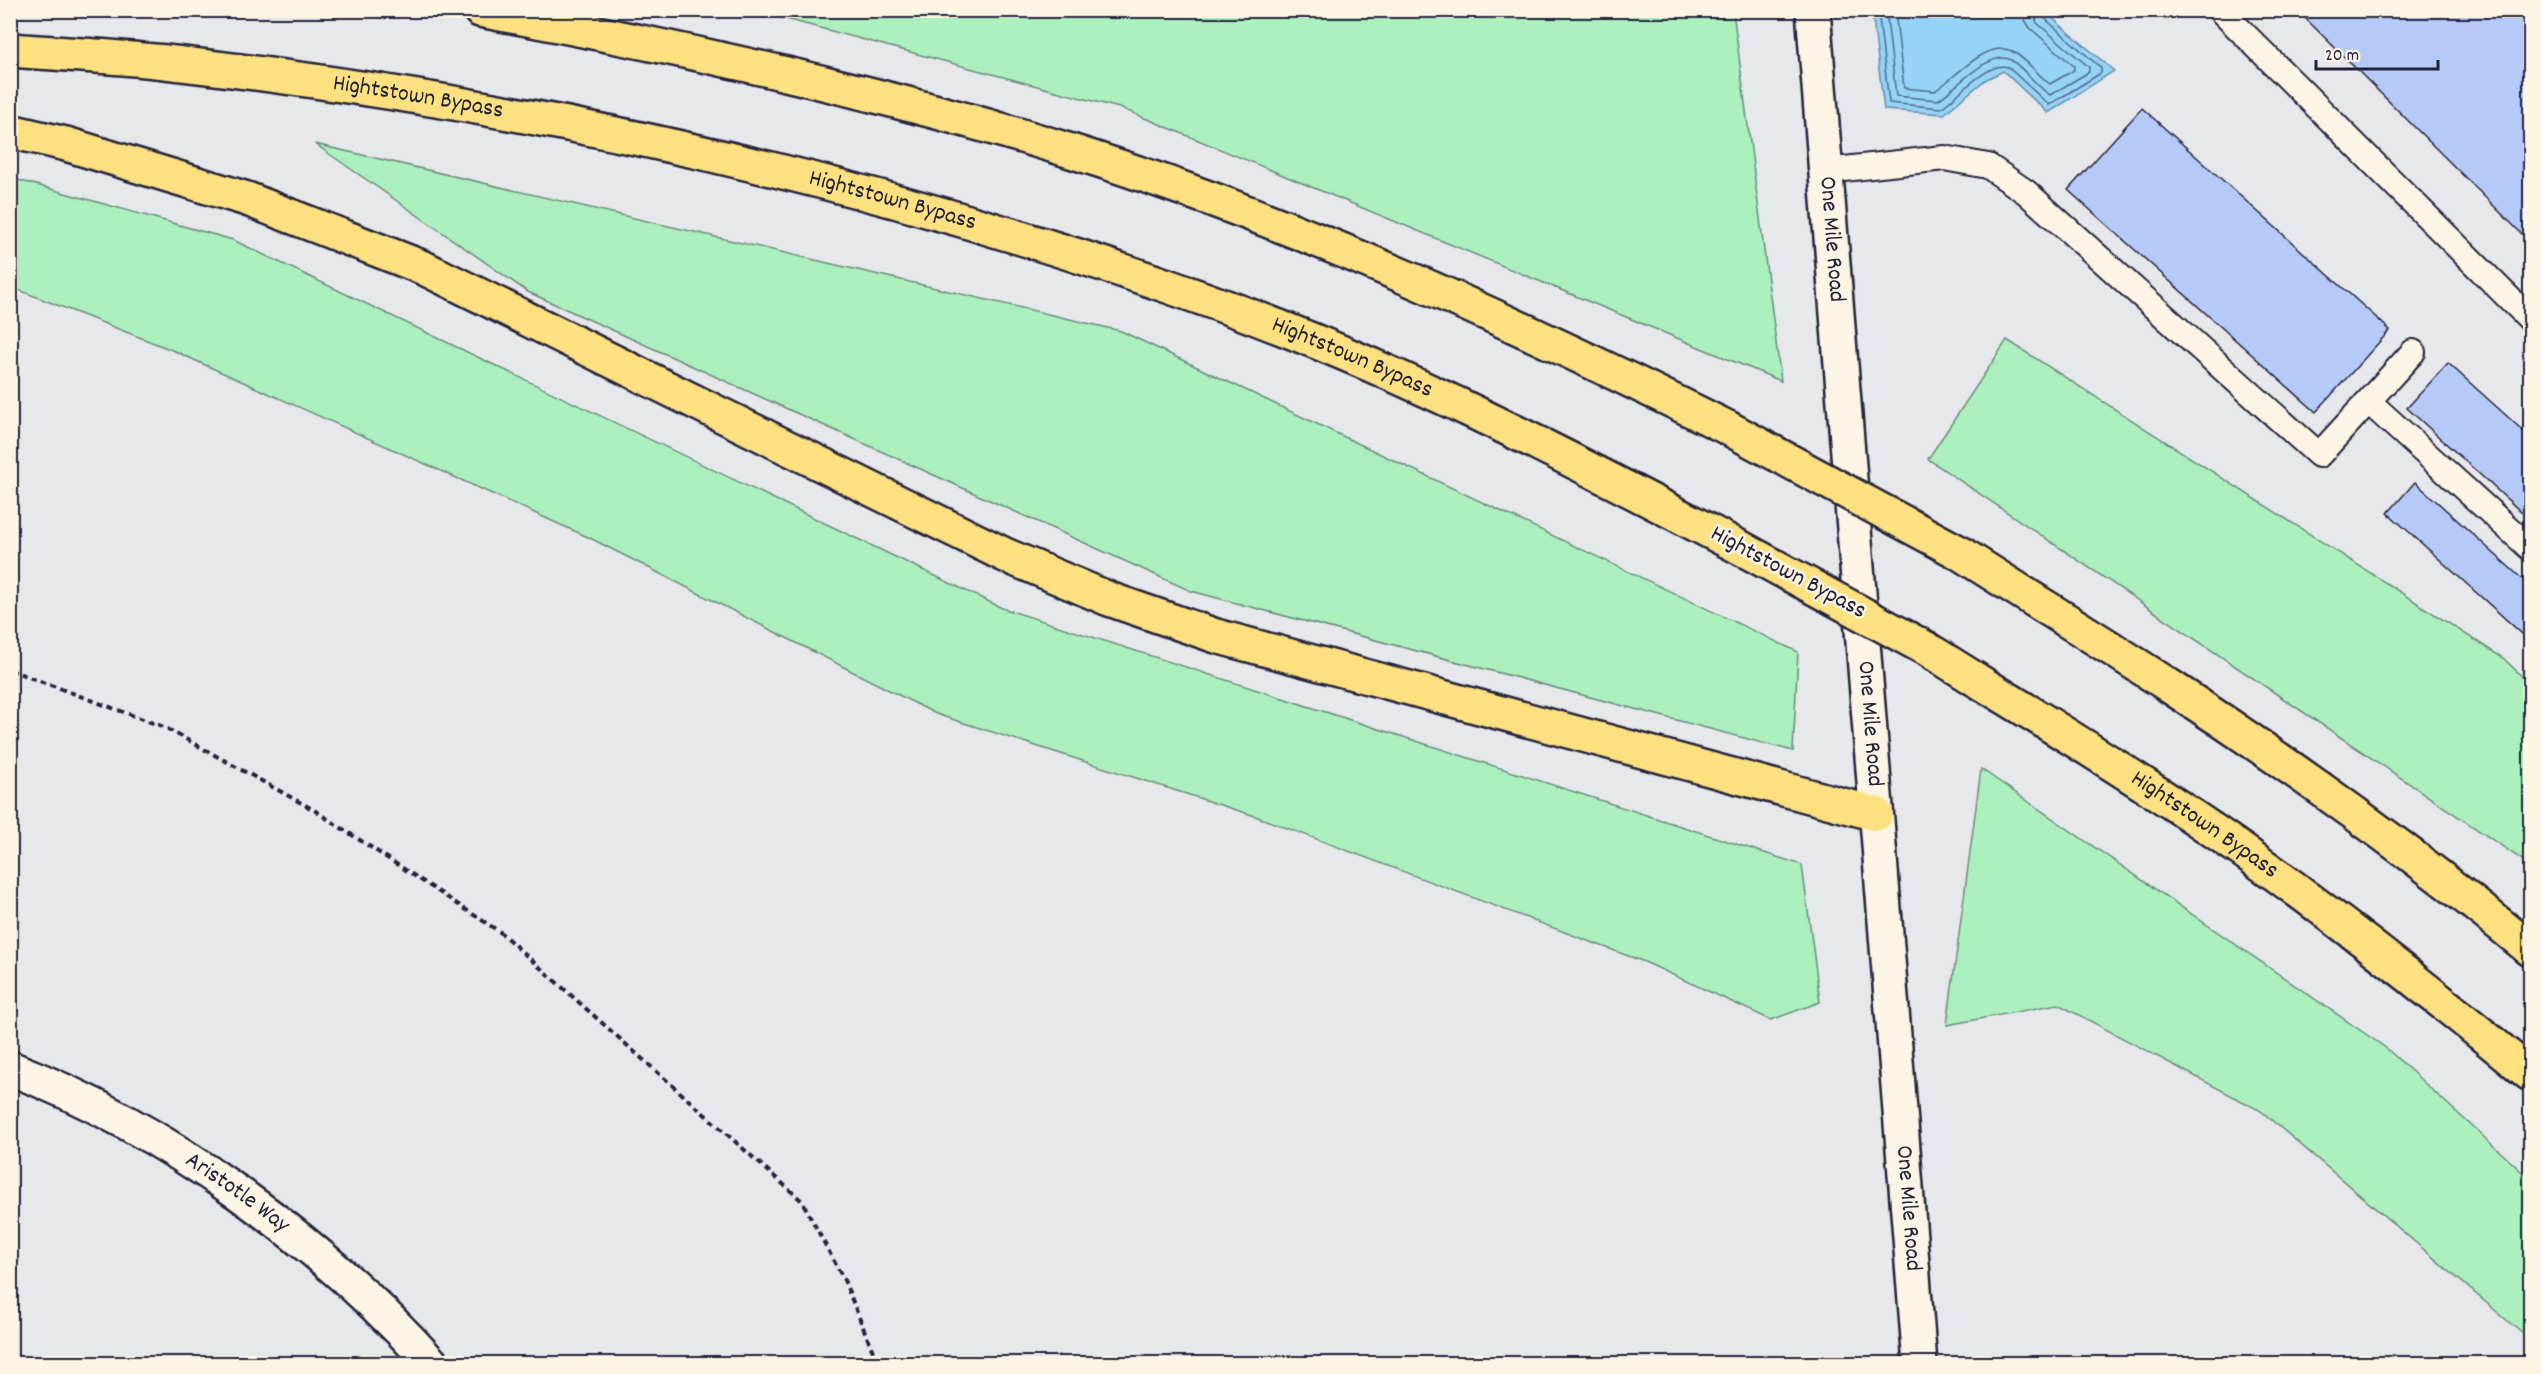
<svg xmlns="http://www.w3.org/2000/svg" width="2541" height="1374" font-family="Dekko,sans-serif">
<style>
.green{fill:#acf1bd;stroke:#678a7c;stroke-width:1.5}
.water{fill:#95d4f7;stroke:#678dac;stroke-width:1.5}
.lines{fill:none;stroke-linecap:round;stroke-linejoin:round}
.shore{stroke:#506986;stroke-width:1.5}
.building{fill:#b6cafa;stroke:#22223b;stroke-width:1.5}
.service-casing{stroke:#22223b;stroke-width:28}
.minor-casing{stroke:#22223b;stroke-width:38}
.tertiary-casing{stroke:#22223b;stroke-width:38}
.motorway-casing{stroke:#22223b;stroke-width:38}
.path{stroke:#22223b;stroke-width:4;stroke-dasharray:6 4.5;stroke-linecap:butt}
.service{stroke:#fcf5e5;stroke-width:24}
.minor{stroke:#fcf5e5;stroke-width:33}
.tertiary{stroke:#fcf5e5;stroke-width:33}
.motorway{stroke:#fde080;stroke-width:33}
.motorway-bridge-casing{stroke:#22223b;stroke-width:38;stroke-linecap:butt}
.motorway-bridge{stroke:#fde080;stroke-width:33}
.labels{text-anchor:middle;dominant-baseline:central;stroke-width:5;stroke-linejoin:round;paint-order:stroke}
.street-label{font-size:24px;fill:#22223b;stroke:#fcf5e5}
</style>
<rect width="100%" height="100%" fill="#e7e8eb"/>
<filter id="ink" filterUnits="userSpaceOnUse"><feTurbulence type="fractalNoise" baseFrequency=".0167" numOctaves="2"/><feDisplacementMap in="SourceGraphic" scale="12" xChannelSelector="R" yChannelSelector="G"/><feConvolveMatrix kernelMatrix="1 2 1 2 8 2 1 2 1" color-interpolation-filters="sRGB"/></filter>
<g filter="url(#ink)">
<path class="green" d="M756 11H1733L1781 381 1123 109Z
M315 144 1121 331 1798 652 1793 751 1191 591 528 292Z
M11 178 233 240 1002 608 1802 865 1820 1002 1771 1020 1647 963 1255 816 936 714 590 538 172 350 11 287Z
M2007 340 2503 658 2530 684V865L1928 459Z
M1981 769 2386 1048 2530 1179V1340L2261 1111 2058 1004 1947 1025Z"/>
<path class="water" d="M1872 11H2044L2114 71 2048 113 2003 71 1985 80 1944 114 1884 110Z"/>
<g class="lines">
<path class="shore" d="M1878 10 1889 103 1941 108C1956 98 1989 60 2008 67L2049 105 2101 73V68L2043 17 2040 10
M1886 10 1896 96 1938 100C1954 90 1991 48 2011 60 2025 69 2036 86 2050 95L2089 72V67L2037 23 2033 10
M1895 10 1904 88 1935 91C1955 78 1989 36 2015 53 2028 61 2038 75 2050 84L2074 70V66L2030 28 2025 20 2024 10"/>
</g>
<path class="building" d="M2297 10H2530V242Z
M2142 108 2390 330 2316 412 2068 190Z
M2448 363 2530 437V520L2407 408Z
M2415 482 2530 586V641L2388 513Z"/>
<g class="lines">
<g class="service-casing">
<path id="service" d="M2220 10 2530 319
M1826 171 1944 158 1988 166 2026 192 2319 455 2413 352
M2369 402 2530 548"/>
</g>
<g class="minor-casing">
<g id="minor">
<path id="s1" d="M10 1068C165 1128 321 1241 432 1364"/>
</g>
</g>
<g class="tertiary-casing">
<g id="tertiary">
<path id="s2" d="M1813 10 1920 1364"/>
</g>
</g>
<g class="motorway-casing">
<g id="motorway">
<path d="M480 10C680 48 880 91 1074 152 1300 223 1515 323 1728 428"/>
<path id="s3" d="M10 50C65 54 120 57 174 63 531 104 883 182 1221 305 1401 370 1572 459 1741 548"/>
<path d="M10 131 66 144 247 199 424 268 1005 555 1109 599 1216 636 1876 814"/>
<path d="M1960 553C2030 598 2101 641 2171 687 2295 768 2416 855 2530 949"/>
<path id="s4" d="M1975 679C2066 734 2156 790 2243 851 2342 921 2437 997 2530 1074"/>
</g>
</g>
<path class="path" d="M10 670 164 727 314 810 500 932 802 1201 844 1280 878 1364"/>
<use href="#service" class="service"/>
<use href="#minor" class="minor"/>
<use href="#tertiary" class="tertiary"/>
<use href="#motorway" class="motorway"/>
<g class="motorway-bridge-casing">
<path id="motorway-bridge" d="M1728 428 1960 553
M1741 548 1927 649 1975 679"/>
</g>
<use href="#motorway-bridge" class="motorway-bridge"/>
</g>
</g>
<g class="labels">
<g class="street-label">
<text stroke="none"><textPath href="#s3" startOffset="411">Hightstown Bypass</textPath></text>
<text stroke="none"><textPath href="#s3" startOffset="897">Hightstown Bypass</textPath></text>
<text stroke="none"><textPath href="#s2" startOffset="230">One Mile Road</textPath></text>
<text stroke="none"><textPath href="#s3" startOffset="1383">Hightstown Bypass</textPath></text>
<text transform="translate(1788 573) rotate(28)">Hightstown Bypass</text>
<text stroke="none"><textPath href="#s2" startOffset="716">One Mile Road</textPath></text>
<text stroke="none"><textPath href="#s4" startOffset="272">Hightstown Bypass</textPath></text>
<text stroke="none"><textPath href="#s1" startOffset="260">Aristotle Way</textPath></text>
<text stroke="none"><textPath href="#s2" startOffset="1202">One Mile Road</textPath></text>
</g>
</g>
<rect width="2541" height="1374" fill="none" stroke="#fcf5e5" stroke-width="36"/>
<rect x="18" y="18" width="2505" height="1338" fill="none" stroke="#22223b" stroke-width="2" filter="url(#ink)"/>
<path d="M2316 60v9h122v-9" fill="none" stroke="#22223b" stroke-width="3"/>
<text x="2325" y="60" font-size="18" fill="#22223b" stroke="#fcf5e5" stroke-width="4.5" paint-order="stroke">20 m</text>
</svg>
